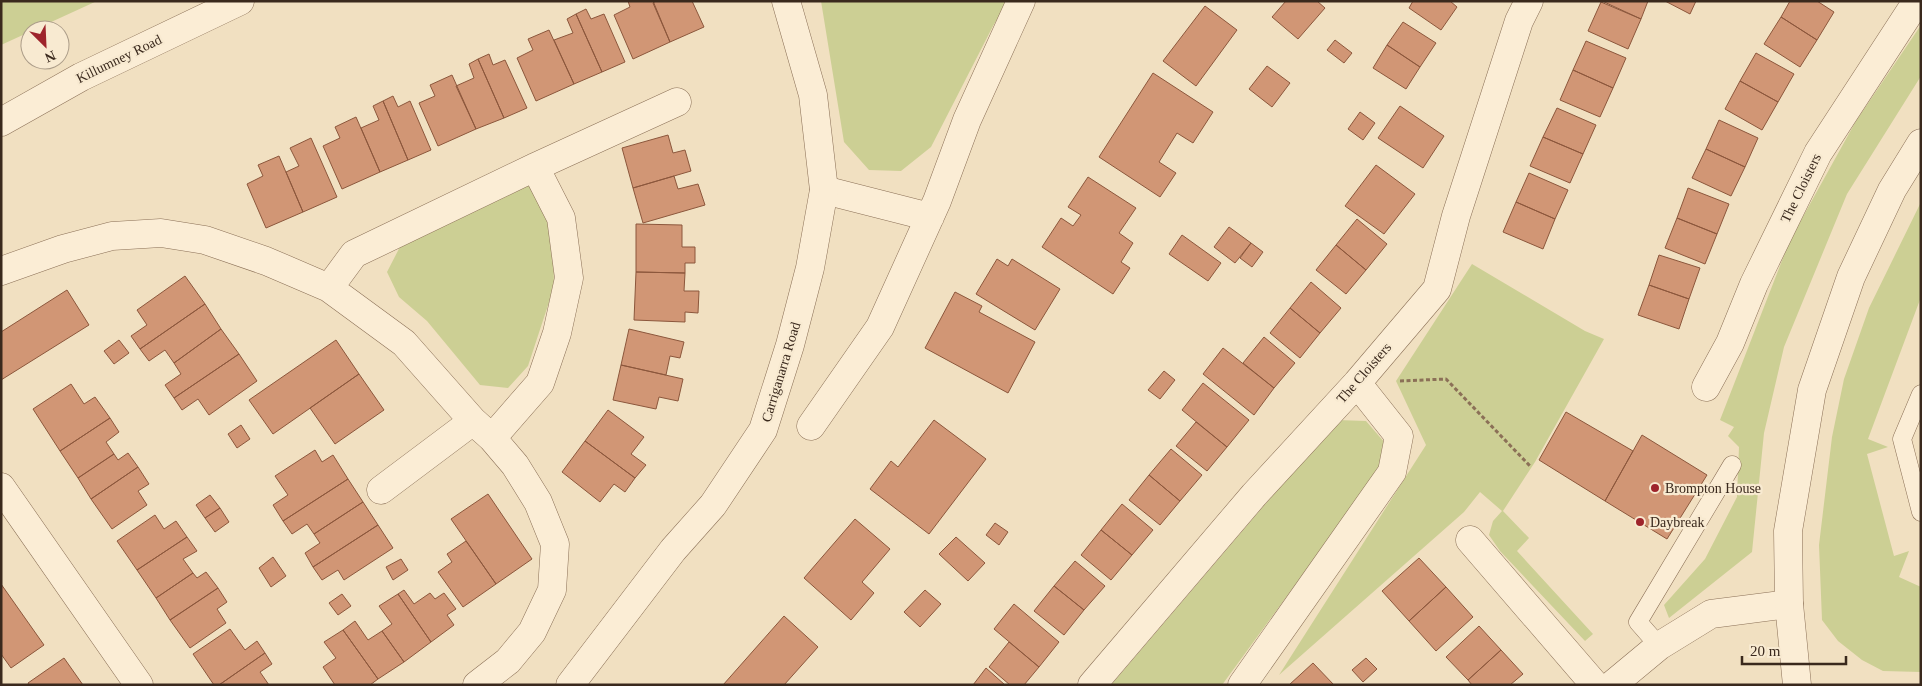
<svg xmlns="http://www.w3.org/2000/svg" width="1922" height="686" font-family="Georgia,serif">
<style>
.green{fill:#cccf94}
.building{fill:#d19675;stroke:#8c573c}
.lines{fill:none;stroke-linecap:round;stroke-linejoin:round}
.service-casing{stroke:#8b7057;stroke-width:19}
.minor-casing{stroke:#8b7057;stroke-width:29}
.tertiary-casing{stroke:#8b7057;stroke-width:29}
.path{stroke:#8b7057;stroke-width:3;stroke-dasharray:4 2.5;stroke-linecap:butt}
.service{stroke:#fbedd5;stroke-width:18}
.minor{stroke:#fbedd5;stroke-width:28}
.tertiary{stroke:#fbedd5;stroke-width:28}
.poi-dot{fill:#9e242b;stroke:#f8ead1;stroke-width:2}
.labels{text-anchor:middle;dominant-baseline:central;stroke-width:4.5;stroke-linejoin:round;paint-order:stroke}
.street-label{font-size:14px;fill:#3a291d;stroke:#f8ead1}
.poi-label{font-size:14px;fill:#3a291d;stroke:#f8ead1;text-anchor:start}
</style>
<rect width="100%" height="100%" fill="#f1e0c1"/>
<path class="green" d="M1 1H97L1 45Z
M821 1H1008L993 26 931 147 901 171 869 170 844 142Z
M1921 25V76L1847 194 1784 347 1764 433 1752 552 1669 618 1664 605 1705 559 1737 497 1739 447 1728 436 1734 427 1720 420 1790 240 1856 121Z
M525 184 537 186 553 227 554 287 528 366 508 388 480 385 427 321 399 297 387 272 403 241Z
M1921 202V297L1868 439 1888 447 1867 454 1894 556 1909 551 1899 577 1921 587V672L1883 671 1862 660 1838 641 1822 620 1819 545 1832 437 1844 379 1869 308Z
M1472 264 1585 331 1604 339 1535 462 1503 511 1529 538 1517 551 1593 634 1585 641 1500 551 1489 535 1493 521 1502 511 1480 492 1464 512 1279 675 1426 445 1396 381Z
M1337 420 1366 421 1385 443 1381 467 1222 685H1111Z"/>
<path class="building" d="M628 1H653L670 42 633 59 614 15 630 7Z
M656 1H692L704 27 670 42 653 3Z
M1286 1H1317L1325 8 1298 39 1272 17Z
M1413 1H1450L1457 7 1441 30 1409 8Z
M1602 1H1648L1641 19Z
M1665 1H1696L1690 14Z
M1790 1H1817L1834 12 1817 40 1781 17Z
M1601 2 1641 19 1628 49 1588 31Z
M1205 6 1237 30 1196 86 1163 61Z
M586 9 591 19 604 14 625 62 602 72 576 14Z
M576 14 602 72 574 84 554 40 573 33 567 19Z
M1781 17 1817 40 1800 67 1764 44Z
M1403 22 1436 43 1420 67 1387 45Z
M549 30 574 84 536 101 517 58 533 50 528 39Z
M1335 40 1352 53 1344 63 1327 50Z
M1586 41 1626 58 1613 88 1573 70Z
M1387 45 1420 67 1406 89 1373 68Z
M1756 53 1794 74 1778 102 1740 81Z
M489 54 493 65 505 60 527 108 504 118 478 59Z
M478 59 504 118 476 129 456 86 474 78 469 64Z
M1267 66 1290 83 1272 107 1249 89Z
M1573 70 1613 88 1600 117 1560 100Z
M1153 73 1213 112 1193 143 1177 133 1159 162 1176 173 1160 197 1099 157Z
M452 75 476 129 438 146 419 103 435 96 430 85Z
M1740 81 1778 102 1762 130 1725 109Z
M393 96 398 107 410 101 431 150 408 160 383 101Z
M383 101 408 160 380 172 361 128 379 120 373 106Z
M1400 106 1444 136 1423 168 1378 138Z
M1557 108 1596 125 1583 154 1543 137Z
M1360 112 1375 123 1363 140 1348 129Z
M356 117 380 172 342 189 323 146 340 138 335 127Z
M1719 120 1758 138 1745 167 1706 149Z
M668 135 673 153 685 150 691 171 633 188 622 148Z
M1543 137 1583 154 1570 183 1530 166Z
M311 138 337 197 303 212 286 172 299 166 290 148Z
M1706 149 1745 167 1731 196 1692 178Z
M279 156 303 212 266 228 247 184 263 176 258 165Z
M1376 165 1415 194 1384 234 1345 206Z
M1529 173 1568 190 1555 219 1516 202Z
M674 176 678 189 698 184 705 205 643 223 633 188Z
M1088 177 1136 208 1119 233 1133 243 1121 262 1130 268 1113 294 1042 247 1061 218 1073 226 1081 215 1068 207Z
M1688 188 1729 204 1717 234 1677 218Z
M1516 202 1555 219 1543 249 1503 232Z
M1677 218 1717 234 1705 264 1665 248Z
M1357 219 1387 244 1366 270 1336 245Z
M636 224 682 225V247H695V263H685V273L636 272Z
M1229 227 1251 243 1235 263 1214 247Z
M1182 235 1221 263 1208 281 1169 254Z
M1251 243 1263 252 1252 267 1240 258Z
M1336 245 1366 270 1346 294 1316 270Z
M1659 255 1700 268 1689 299 1649 285Z
M997 259 1008 266 1012 259 1060 289 1035 330 976 294Z
M636 272 685 273 684 291H699L698 313 685 312V322L634 320Z
M185 276 205 304 140 349 131 336 147 325 137 310Z
M1311 282 1341 308 1320 333 1290 308Z
M1649 285 1689 299 1679 329 1638 315Z
M67 290 89 325 1 380V332Z
M955 292 982 306 979 312 1035 342 1008 393 925 348Z
M205 304 221 329 174 363 165 350 149 361 140 349Z
M1290 308 1320 333 1300 358 1270 333Z
M221 329 239 354 174 398 165 385 181 374 174 363Z
M629 329 684 342 680 358 670 356 666 375 621 365Z
M1264 337 1295 363 1274 388 1243 363Z
M119 340 129 353 114 364 104 351Z
M336 340 359 374 273 434 249 400Z
M1223 348 1274 388 1254 415 1203 374Z
M239 354 257 381 209 415 198 399 182 410 174 398Z
M621 365 683 379 678 401 659 397 656 409 613 400Z
M1164 371 1175 380 1160 399 1148 390Z
M359 374 384 410 335 444 310 408Z
M1203 383 1249 420 1227 447 1182 410Z
M71 384 84 404 95 397 110 418 60 451 33 409Z
M608 410 644 437 631 454 646 465 635 478 585 441Z
M1566 412 1633 451 1605 501 1539 460Z
M110 418 119 432 106 442 114 454 78 478 60 451Z
M934 420 986 459 929 534 870 489 891 461 898 467Z
M1196 422 1227 447 1207 471 1176 446Z
M241 425 250 439 237 448 228 434Z
M1642 435 1707 475 1667 539 1605 501Z
M585 441 635 478 625 492 614 484 600 502 562 472Z
M1171 449 1202 475 1180 501 1149 475Z
M315 450 322 462 333 455 348 479 283 521 273 505 288 495 275 476Z
M128 453 138 467 91 499 78 478 114 454 118 460Z
M138 467 149 484 138 491 147 505 112 529 91 499Z
M1149 475 1180 501 1160 525 1129 500Z
M348 479 363 502 314 534 307 524 292 534 283 521Z
M488 494 532 559 496 584 451 519Z
M210 495 220 508 205 518 196 505Z
M363 502 378 525 313 567 305 553 320 543 314 534Z
M1122 504 1153 530 1132 555 1101 530Z
M220 508 229 522 215 532 205 518Z
M155 515 164 529 176 521 187 537 137 570 117 541Z
M855 519 890 549 862 582 874 593 851 620 804 578Z
M995 523 1008 532 999 545 986 535Z
M378 525 393 548 344 580 338 570 322 580 313 567Z
M1101 530 1132 555 1111 580 1081 555Z
M187 537 197 551 183 559 193 573 156 598 137 570Z
M956 537 985 563 968 581 939 554Z
M466 541 496 584 463 607 438 572 452 562 447 554Z
M273 557 286 576 271 587 259 568Z
M1419 558 1446 587 1409 621 1382 591Z
M401 559 408 570 393 580 386 567Z
M1075 561 1105 586 1084 610 1054 586Z
M206 572 218 588 170 620 156 598 193 573 197 578Z
M1 584 44 645 11 668 1 654Z
M1054 586 1084 610 1064 635 1034 611Z
M1446 587 1473 617 1436 651 1409 621Z
M218 588 227 602 217 609 226 623 190 648 170 620Z
M404 590 414 604 430 593 435 599 444 593 456 609 447 615 454 625 431 642 398 594Z
M925 590 941 604 920 627 904 612Z
M342 594 351 606 338 615 329 603Z
M398 594 431 642 404 662 382 631 392 624 379 606Z
M1014 604 1059 642 1039 667 994 629Z
M784 616 818 647 784 685H723Z
M355 621 368 640 382 631 404 662 378 679 343 630Z
M1479 626 1501 650 1468 680 1446 657Z
M230 629 245 650 257 641 265 653 219 685H214L193 654Z
M343 630 378 679 370 685H335L323 667 336 658 324 642Z
M1009 642 1039 667 1024 685H1010L989 667Z
M1501 650 1523 674 1510 685H1472L1468 680Z
M265 653 272 664 260 672 269 685H219Z
M64 658 83 685H29L28 683Z
M1366 658 1377 669 1363 682 1352 670Z
M1313 663 1334 685H1289Z
M986 668 1005 685H973Z"/>
<g class="lines">
<g class="service-casing">
<path id="service" d="M1921 394 1902 439 1921 512
M1659 646 1638 622 1732 465"/>
</g>
<g class="minor-casing">
<path id="minor" d="M824 190 930 217
M1 271 63 249 112 236 161 233 205 240 266 261 329 288 404 343 473 421 492 438 515 465 538 502 555 544 552 590 532 632 508 661 477 685
M329 288 354 254 535 167 677 102
M1706 387 1730 343 1754 284 1818 153 1917 1
M811 426 880 327 937 201 967 120 1021 1
M492 438 540 383 557 333 569 278 561 218 535 167
M1 487 139 685
M381 490 473 421
M1470 540 1595 685
M1092 685 1254 495 1357 383 1437 289 1456 216 1519 21 1529 1
M1242 685 1392 472 1399 436 1357 383
M1612 685 1659 646 1711 614 1789 604"/>
</g>
<g class="tertiary-casing">
<path id="tertiary" d="M1 122 81 77 240 1
M570 685 673 550 713 505 763 430 790 345 810 268 824 190 813 95 786 1
M1797 685 1789 604 1788 531 1812 390 1851 277 1892 190 1921 143"/>
</g>
<path class="path" d="M1400 381 1446 379 1531 467"/>
<use href="#service" class="service"/>
<use href="#minor" class="minor"/>
<use href="#tertiary" class="tertiary"/>
</g>
<g class="poi-dot">
<circle cx="1655" cy="488" r="5"/>
<circle cx="1640" cy="522" r="5"/>
</g>
<g class="labels">
<g class="street-label">
<text transform="translate(119 59) rotate(-26)">Killumney Road</text>
<text transform="translate(1801 188) rotate(-64)">The Cloisters</text>
<text transform="translate(781 372) rotate(-73)">Carriganarra Road</text>
<text transform="translate(1364 373) rotate(-49)">The Cloisters</text>
</g>
<g class="poi-label">
<text x="1665" y="488">Brompton House</text>
<text x="1650" y="522">Daybreak</text>
</g>
</g>
<rect width="1922" height="686" fill="none" stroke="#3a291d" stroke-width="5"/>
<g transform="translate(45 45) rotate(156)"><circle r="24" fill="#f8ead1" stroke="#ac9d89"/>
<path d="M0-4L9 19L0 12L-9 19Z" fill="#9e242b"/>
<text y="-8" font-size="14" font-weight="bold" text-anchor="middle" fill="#3a291d">N</text>
</g>
<path d="M1742 656v8h104v-8" fill="none" stroke="#3a291d" stroke-width="2.5"/>
<text x="1750" y="656" font-size="15" fill="#3a291d" stroke="#f8ead1" stroke-width="4" paint-order="stroke">20 m</text>
</svg>
